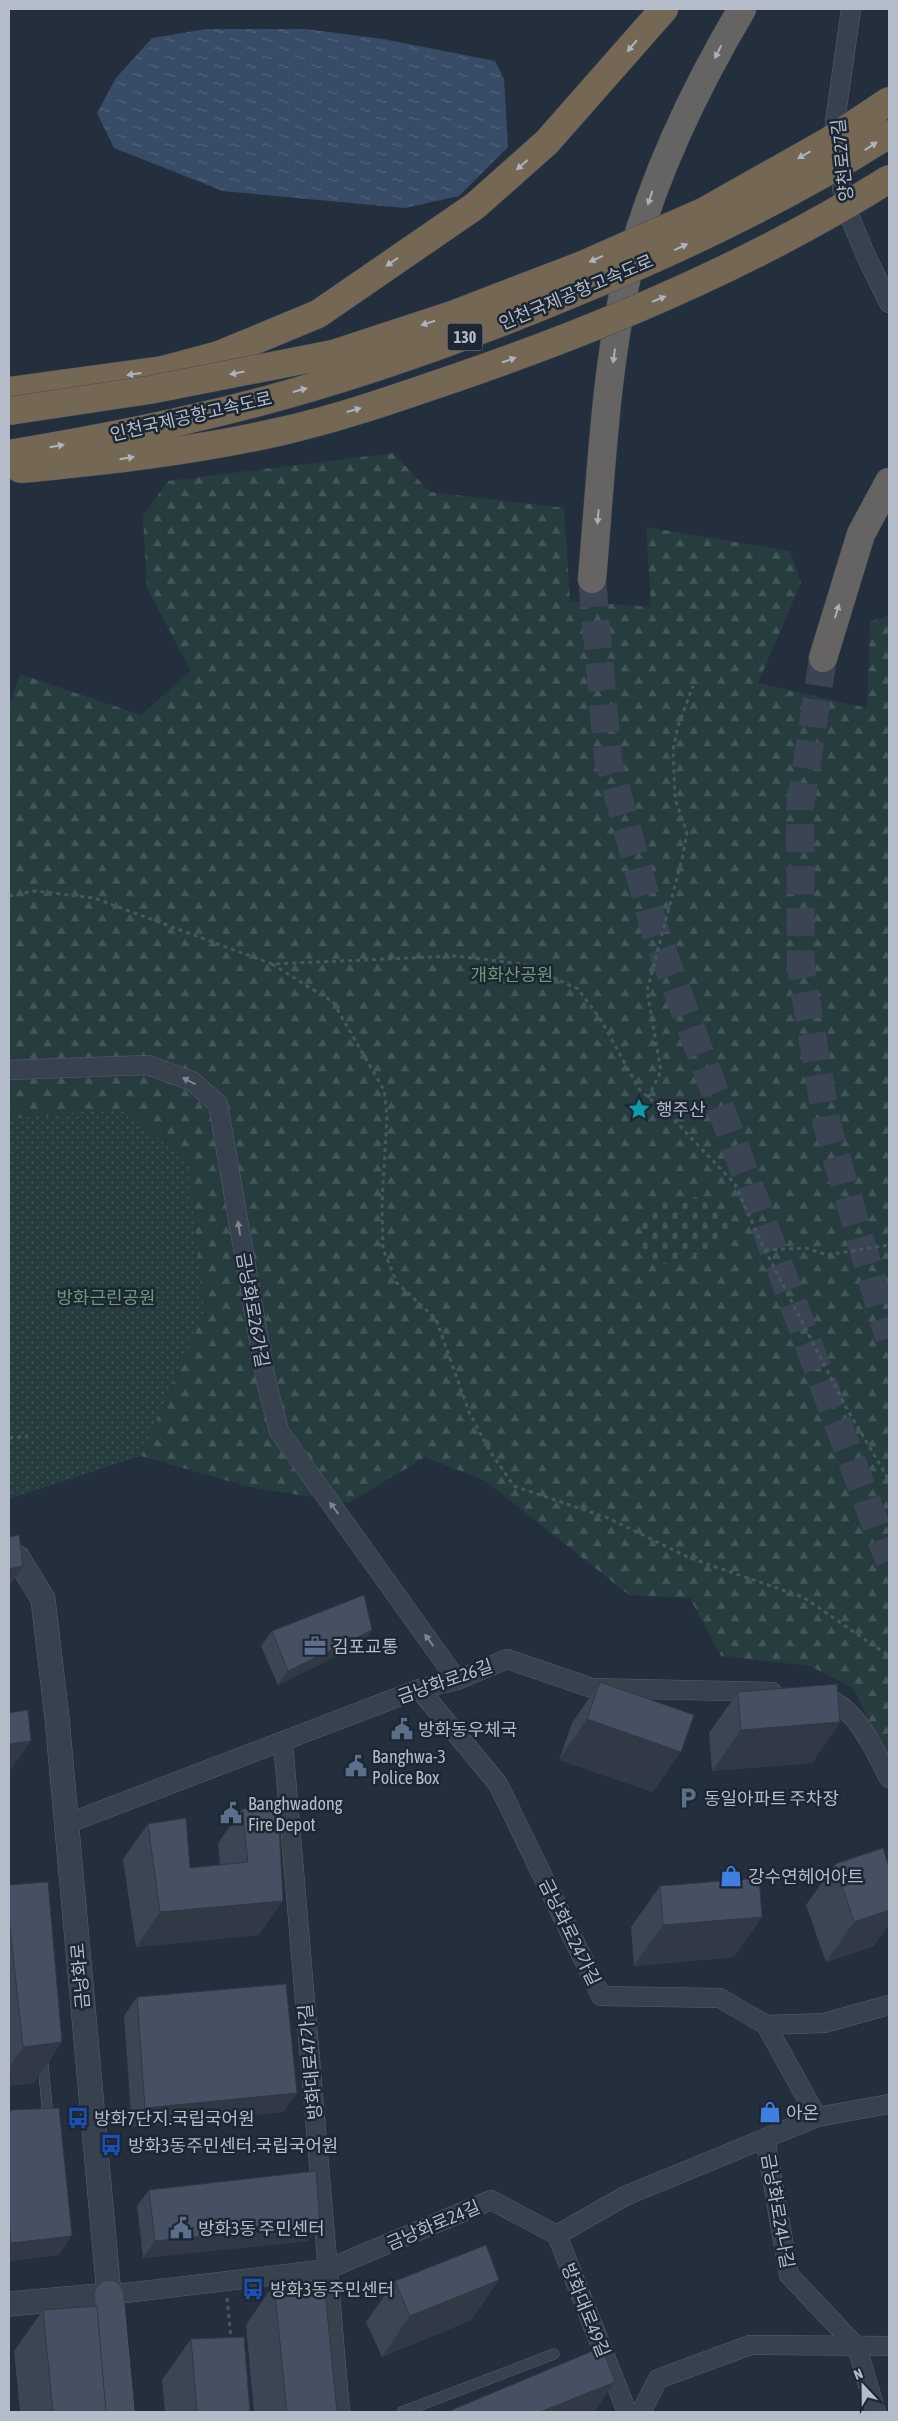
<svg xmlns="http://www.w3.org/2000/svg" width="898" height="2421" font-family="'Asap Condensed','Noto Sans KR',sans-serif">
<style>
.forest{fill:url(#forest-firs)}
.cemetery{fill:url(#cemetery-stones)}
.park{fill:url(#park-dots)}
.water{fill:url(#water-ripples)}
.lines{fill:none;stroke-linecap:round;stroke-linejoin:round}
.trunk-tunnel{stroke:#3a4453;stroke-width:28;stroke-dasharray:28 14;stroke-linecap:butt}
.service-casing{stroke:#565f6c;stroke-width:11}
.minor-casing{stroke:#565f6c;stroke-width:20}
.tertiary-casing{stroke:#565f6c;stroke-width:25}
.secondary-casing{stroke:#565f6c;stroke-width:29}
.trunk-casing{stroke:#434c59;stroke-width:29}
.motorway-casing{stroke:#434c59;stroke-width:29}
.path{stroke:#44595c;stroke-width:3;stroke-dasharray:4 4;stroke-linecap:butt}
.service{stroke:#38414e;stroke-width:10}
.minor{stroke:#38414e;stroke-width:19}
.tertiary{stroke:#38414e;stroke-width:24}
.secondary{stroke:#465061;stroke-width:28}
.trunk{stroke:#656462;stroke-width:28}
.motorway{stroke:#746855;stroke-width:28}
.motorway-bridge-casing{stroke:#434c59;stroke-width:29;stroke-linecap:butt}
.motorway-bridge{stroke:#746855;stroke-width:28}
.wall{fill:#3b4654}
.shaded-wall{fill:#303945}
.building{fill:#455162;stroke:#303945}
.oneway{fill:#aeb4bd}
.oneway2{fill:#a8afba}
.oneway3{fill:#7c8592}
.labels{text-anchor:middle;dominant-baseline:central;stroke-width:5;stroke-linejoin:round;paint-order:stroke}
.shield{fill:#1d2633;stroke:#878f9c;stroke-width:1}
.shield-label{font-size:16px;font-weight:bold;fill:#b4bcc9}
.street-label{font-size:18px;fill:#b4bcc9;stroke:#1d2633}
.park-label{font-size:18px;fill:#6b9a76;stroke:#1d2633}
.poi-label{font-size:18px;fill:#b4bcc9;stroke:#1d2633;text-anchor:start}
</style>
<defs>
<pattern id="forest-firs" width="22" height="20" patternUnits="userSpaceOnUse" patternTransform="scale(1.25)"><rect width="22" height="20" fill="#263c3f"/><path d="M5 1l3.5 6h-7zM16 11l3.5 6h-7z" fill="#435659"/></pattern>
<pattern id="cemetery-stones" width="16" height="16" patternUnits="userSpaceOnUse" patternTransform="scale(1.25)"><rect width="16" height="16" fill="#263c3f"/><path d="M2 7V4a2 2 0 0 1 4 0v3zM10 15v-3a2 2 0 0 1 4 0v3z" fill="#435659"/></pattern>
<pattern id="park-dots" width="8" height="8" patternUnits="userSpaceOnUse" patternTransform="scale(1.25)"><rect width="8" height="8" fill="#263c3f"/><path d="M2 2h.1M6 6h.1" fill="none" stroke="#435659" stroke-width="1.8" stroke-linecap="round"/></pattern>
<pattern id="water-ripples" width="26" height="14" patternUnits="userSpaceOnUse" patternTransform="scale(1.25)"><rect width="26" height="14" fill="#394c67"/><path d="M2 4q2-2 4 0t4 0M15 11q2-2 4 0t4 0" fill="none" stroke="#53647b"/></pattern>
</defs>
<rect width="100%" height="100%" fill="#242f3e"/>
<path class="forest" d="M393 453 430 492 564 508 570 601 651 607 646 527 790 551 801 583 758 683 867 708 870 622 889 615V1761L853 1688 810 1666 721 1656 690 1598 629 1595 484 1480 425 1457 349 1503 249 1487 141 1456 204 1312 9 1119V707L20 674 141 715 191 671 147 588 143 516 168 481Z"/>
<path class="cemetery" d="M696 1197 727 1215 731 1226 723 1240 682 1263 654 1264 643 1253 641 1215 663 1201Z"/>
<path class="park" d="M123 1108 188 1164 204 1312 141 1456 9 1499V1119Z"/>
<path class="water" d="M207 29H305L383 39 495 61 504 79 508 147 459 196 405 208 223 191 114 148 97 113 116 78 152 38Z"/>
<g class="lines">
<path class="trunk-tunnel" d="M592 579 608 759 655 931 889 1561
M823 658 800 808 801 969 827 1125 889 1338"/>
<g class="service-casing">
<path id="service" d="M42 2117 48 2116 42 2054
M402 2412 554 2354"/>
</g>
<g class="minor-casing">
<path id="minor" d="M851 9 835 122 844 203 866 256 889 303
M9 1070 148 1065 192 1081 218 1104 266 1381 279 1431 457 1680
M419 1689 498 1784 601 1996 720 1998 766 2025 817 2117
M817 1696C854 1700 874 1749 889 1778
M283 1742 340 2412
M66 1824 419 1689 457 1680 507 1659 592 1688 772 1692
M766 2025 824 2023 889 2005
M765 2138 789 2275 857 2347 876 2412
M557 2235 625 2196 817 2117 889 2104
M557 2235 627 2412
M109 2295 328 2269 491 2200 557 2235
M641 2412 658 2379 750 2345 889 2346"/>
</g>
<g class="tertiary-casing">
<path id="tertiary" d="M9 1554 18 1558 43 1599 57 1718 109 2295 9 2304"/>
</g>
<g class="secondary-casing">
<path id="secondary" d="M109 2295 120 2412"/>
</g>
<g class="trunk-casing">
<path id="trunk" d="M592 579C601 479 605 369 628 272 651 180 694 90 742 9
M823 658 861 534 889 482"/>
</g>
<g class="motorway-casing">
<path id="motorway" d="M9 391 163 370 219 355 318 314 475 206 547 142 664 9"/>
</g>
<path class="path" d="M9 896 35 891 94 898 272 964 456 956 523 964 578 989 601 1020 639 1089 676 1122 735 1184 761 1242 847 1409 889 1480
M272 964 333 1002 384 1090 387 1116 382 1204 383 1249 397 1283 436 1319 469 1412 491 1453 514 1486 608 1518 690 1558 803 1597 889 1656
M648 1098 661 1071 647 991 683 855 687 833 675 799 673 750 678 726 693 686
M765 1250 806 1248 827 1255 889 1245
M9 1438 28 1436
M227 2298 231 2339"/>
<use href="#service" class="service"/>
<use href="#minor" class="minor"/>
<use href="#tertiary" class="tertiary"/>
<use href="#secondary" class="secondary"/>
<use href="#trunk" class="trunk"/>
<use href="#motorway" class="motorway"/>
<g class="motorway-bridge-casing">
<path id="motorway-bridge" d="M9 411 149 390 333 354 452 315 580 266 705 211 829 141 889 101
M9 454C69 444 130 433 190 419 324 389 455 343 581 290 688 246 792 196 889 134
M20 469C106 461 193 451 278 432 341 418 403 396 464 375 612 324 757 262 889 179"/>
</g>
<use href="#motorway-bridge" class="motorway-bridge"/>
</g>
<path class="wall" d="M372 1630 362 1644 278 1685 261 1646 272 1631Z
M600 1682 653 1792 559 1760 572 1723Z
M738 1692 840 1722 812 1763 712 1771 709 1733Z
M242 1809 259 1935 136 1947 123 1859 148 1824 190 1868 220 1865 218 1843Z
M835 1864 874 1946 826 1962 806 1905Z
M9 1885 34 2083 9 2086Z
M660 1886 762 1917 734 1957 634 1966 631 1927Z
M137 1997 297 2093 283 2112 132 2127 124 2016Z
M9 2113 59 2255 9 2261Z
M149 2190 308 2241 143 2258 137 2206Z
M499 2280 471 2320 382 2357 366 2322 395 2281Z
M274 2284 337 2412H254L246 2325Z
M43 2310 106 2412H20L14 2351Z
M191 2339 250 2412H165L162 2380Z"/>
<path class="shaded-wall" d="M23 1566 9 1587V1569Z
M372 1630 362 1644 278 1685 288 1671Z
M587 1719 681 1752 653 1792 559 1760Z
M840 1722 812 1763 712 1771 741 1730Z
M31 1741 9 1772V1744Z
M283 1901 259 1935 136 1947 160 1912Z
M889 1910V1924L874 1946 826 1962 854 1922Z
M762 1917 734 1957 634 1966 663 1925Z
M62 2042 34 2083 9 2086V2068L23 2047Z
M297 2093 283 2112 132 2127 145 2108Z
M320 2224 308 2241 143 2258 155 2241Z
M72 2236 59 2255 9 2261V2246L11 2243Z
M499 2280 471 2320 382 2357 410 2316Z
M615 2382 594 2412H540Z"/>
<path class="building" d="M19 1535 23 1566 9 1569V1537Z
M364 1595 372 1630 288 1671 272 1631Z
M600 1682 694 1715 681 1752 587 1719Z
M837 1684 840 1722 741 1730 738 1692Z
M28 1710 31 1741 9 1744V1713Z
M278 1808 283 1901 160 1912 148 1824 186 1818 190 1868 248 1862 242 1809Z
M883 1848 889 1868V1910L854 1922 835 1864Z
M759 1878 762 1917 663 1925 660 1886Z
M48 1882 62 2042 23 2047 9 1917V1885Z
M286 1984 297 2093 145 2108 137 1997Z
M59 2108 72 2236 11 2243 9 2221V2113L12 2110Z
M316 2171 320 2224 155 2241 149 2190Z
M486 2245 499 2280 410 2316 395 2281Z
M324 2281 337 2412H287L274 2284Z
M97 2306 106 2412H53L43 2310Z
M244 2337 250 2412H197L191 2339Z
M602 2347 615 2382 540 2412H447Z"/>
<defs><path id="oneway-solid" d="M-6-.8H1V-3.2L6.5 0L1 3.2V.8H-6Z" transform="scale(1.25)"/></defs>
<g class="oneway">
<use href="#oneway-solid" transform="translate(632 46) rotate(130)"/>
<use href="#oneway-solid" transform="translate(871 146) rotate(-33)"/>
<use href="#oneway-solid" transform="translate(804 155) rotate(151)"/>
<use href="#oneway-solid" transform="translate(522 165) rotate(139)"/>
<use href="#oneway-solid" transform="translate(681 247) rotate(-25)"/>
<use href="#oneway-solid" transform="translate(596 259) rotate(156)"/>
<use href="#oneway-solid" transform="translate(392 262) rotate(145)"/>
<use href="#oneway-solid" transform="translate(659 299) rotate(-22)"/>
<use href="#oneway-solid" transform="translate(428 323) rotate(162)"/>
<use href="#oneway-solid" transform="translate(509 360) rotate(-19)"/>
<use href="#oneway-solid" transform="translate(237 373) rotate(169)"/>
<use href="#oneway-solid" transform="translate(134 374) rotate(172)"/>
<use href="#oneway-solid" transform="translate(300 390) rotate(-15)"/>
<use href="#oneway-solid" transform="translate(354 410) rotate(-16)"/>
<use href="#oneway-solid" transform="translate(57 446) rotate(-10)"/>
<use href="#oneway-solid" transform="translate(127 458) rotate(-9)"/>
</g>
<g class="oneway2">
<use href="#oneway-solid" transform="translate(718 52) rotate(117)"/>
<use href="#oneway-solid" transform="translate(650 198) rotate(108)"/>
<use href="#oneway-solid" transform="translate(614 356) rotate(98)"/>
<use href="#oneway-solid" transform="translate(598 517) rotate(95)"/>
<use href="#oneway-solid" transform="translate(837 611) rotate(-73)"/>
</g>
<g class="oneway3">
<use href="#oneway-solid" transform="translate(189 1081) rotate(-153)"/>
<use href="#oneway-solid" transform="translate(239 1228) rotate(-99)"/>
<use href="#oneway-solid" transform="translate(334 1508) rotate(-126)"/>
<use href="#oneway-solid" transform="translate(429 1640) rotate(-126)"/>
</g>
<defs>
<g id="sight-bare" transform="scale(1.725)"><path d="M0-6L1.8-2.2L6-1.7L2.9 1.2L3.7 5.4L0 3.3L-3.7 5.4L-2.9 1.2L-6-1.7L-1.8-2.2Z" fill="#0f9aa8" stroke="#1d2633" stroke-width="2.5" paint-order="stroke"/></g>
<g id="office-bare" transform="scale(1.725)"><path d="M-6-3h4V-5.5h4V-3h4V5H-6ZM-1-4.5V-3h2v-1.5ZM-6 0V1H6V0Z" fill="#5c6f8a" stroke="#1d2633" stroke-width="2.5" paint-order="stroke"/></g>
<g id="civic-bare" transform="scale(1.725)"><path d="M-.6-6.5H3V-4.5H.6V-3L4-1V1h2V6H-6V1h2V-1L-.6-3ZM-1.2 2.5V6h2.4V2.5Z" fill="#5c6f8a" stroke="#1d2633" stroke-width="2.5" paint-order="stroke"/></g>
<g id="parking-bare" transform="scale(1.725)"><path d="M-3.5-5.5H1a3.5 3.5 0 0 1 0 7H-1V5.5H-3.5ZM-1-3.4V-.6H.8a1.4 1.4 0 0 0 0-2.8Z" fill="#5c6f8a" stroke="#1d2633" stroke-width="2.5" paint-order="stroke"/></g>
<g id="shop-bare" transform="scale(1.725)"><path d="M-5-2.5h2.3a2.7 3.5 0 0 1 5.4 0H5L5.5 6h-11ZM-1.5-2.5h3a1.5 2.3 0 0 0-3 0Z" fill="#3f7fe0" stroke="#1d2633" stroke-width="2.5" paint-order="stroke"/></g>
<g id="bus-bare" transform="scale(1.725)"><path d="M-5-6H5V4H4V6H2V4H-2V6H-4V4H-5ZM-3.5-4V0h7V-4ZM-3.5 1.2v1.5H-2V1.2ZM2 1.2v1.5H3.5V1.2Z" fill="#1a4fb4" stroke="#1d2633" stroke-width="2.5" paint-order="stroke"/></g>
</defs>
<g fill-rule="evenodd">
<use href="#sight-bare" x="639" y="1109"/>
<use href="#office-bare" x="315" y="1646"/>
<use href="#civic-bare" x="402" y="1729"/>
<use href="#civic-bare" x="356" y="1766"/>
<use href="#parking-bare" x="688" y="1798"/>
<use href="#civic-bare" x="231" y="1813"/>
<use href="#shop-bare" x="731" y="1876"/>
<use href="#shop-bare" x="770" y="2112"/>
<use href="#bus-bare" x="78" y="2118"/>
<use href="#bus-bare" x="111" y="2145"/>
<use href="#civic-bare" x="181" y="2228"/>
<use href="#bus-bare" x="253" y="2289"/>
</g>
<g class="labels">
<rect class="shield" x="447.5" y="323.5" width="35" height="27" rx="4"/>
<g class="shield-label">
<text x="465" y="337">130</text>
</g>
<g class="street-label">
<text transform="translate(842 160) rotate(-96)">양천로27길</text>
<text transform="translate(576 292) rotate(-23)">인천국제공항고속도로</text>
<text transform="translate(191 416) rotate(-13)">인천국제공항고속도로</text>
<text transform="translate(253 1310) rotate(80)">금낭화로26가길</text>
<text transform="translate(445 1681) rotate(-19)">금낭화로26길</text>
<text transform="translate(570 1932) rotate(64)">금낭화로24가길</text>
<text transform="translate(80 1976) rotate(-95)">금낭화로</text>
<text transform="translate(310 2062) rotate(-95)">방화대로47가길</text>
<text transform="translate(778 2211) rotate(80)">금낭화로24나길</text>
<text transform="translate(433 2225) rotate(-23)">금낭화로24길</text>
<text transform="translate(586 2310) rotate(68)">방화대로49길</text>
</g>
<g class="park-label">
<text x="512" y="974">개화산공원</text>
<text x="106" y="1297">방화근린공원</text>
</g>
<g class="poi-label">
<text x="656" y="1109">행주산</text>
<text x="332" y="1646">김포교통</text>
<text x="418" y="1729">방화동우체국</text>
<text x="372" y="1756">Banghwa-3<tspan x="372" dy="21">Police Box</tspan></text>
<text x="704" y="1798">동일아파트 주차장</text>
<text x="248" y="1803">Banghwadong<tspan x="248" dy="21">Fire Depot</tspan></text>
<text x="748" y="1876">강수연헤어아트</text>
<text x="786" y="2112">아온</text>
<text x="94" y="2118">방화7단지.국립국어원</text>
<text x="128" y="2145">방화3동주민센터.국립국어원</text>
<text x="198" y="2228">방화3동 주민센터</text>
<text x="270" y="2289">방화3동주민센터</text>
</g>
</g>
<rect width="898" height="2421" fill="none" stroke="#b4bcc9" stroke-width="20"/>
<g transform="translate(863 2386) rotate(338)" stroke="#1d2633" stroke-width="4" paint-order="stroke">
<path d="M0-4L9 19L0 12L-9 19Z" fill="#b4bcc9"/>
<text y="-8" font-size="14" font-weight="bold" text-anchor="middle" fill="#b4bcc9">N</text>
</g>
</svg>
